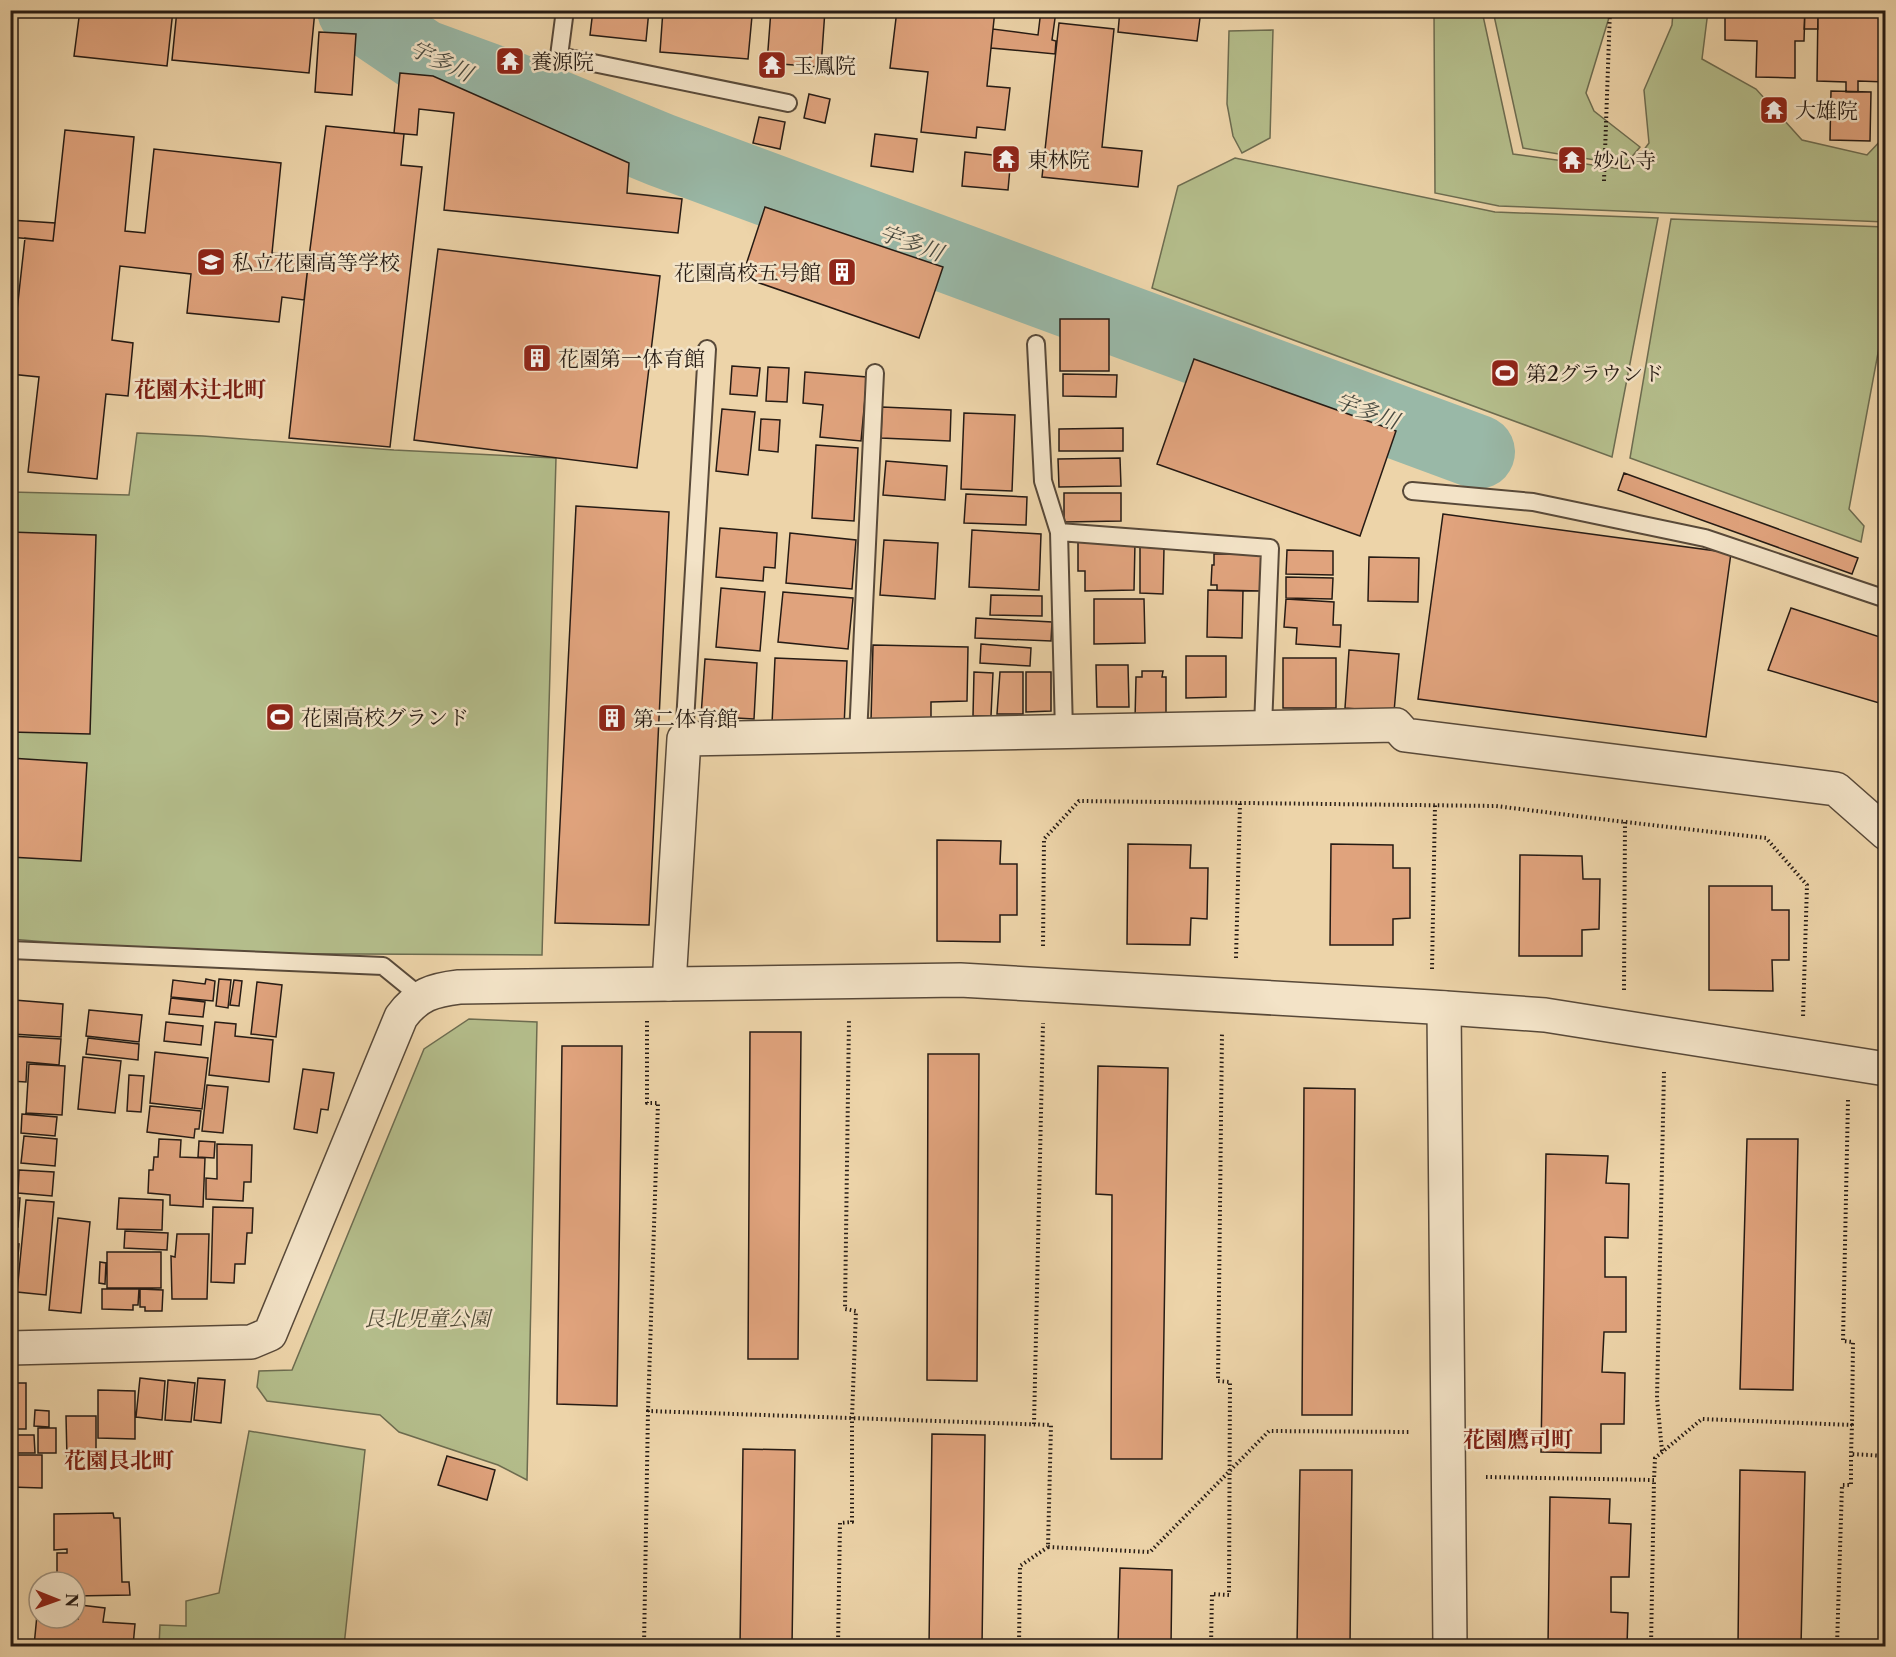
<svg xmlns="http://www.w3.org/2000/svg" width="1896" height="1657" font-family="'Libre Caslon Text','Noto Serif JP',serif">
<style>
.green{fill:#b4bd8b;stroke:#6d6c50;stroke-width:1.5}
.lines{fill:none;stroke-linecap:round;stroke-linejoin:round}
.river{stroke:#99b8a7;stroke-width:74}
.building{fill:#e0a37d;stroke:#261b14;stroke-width:1.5}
.service-casing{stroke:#584939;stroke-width:20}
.minor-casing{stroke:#584939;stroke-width:36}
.tertiary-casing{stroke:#584939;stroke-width:36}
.path{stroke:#261b14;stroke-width:4;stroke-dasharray:1.5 3;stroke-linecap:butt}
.service{stroke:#f3e3c7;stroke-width:16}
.minor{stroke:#f3e3c7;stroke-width:33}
.tertiary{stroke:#f3e3c7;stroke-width:33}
.labels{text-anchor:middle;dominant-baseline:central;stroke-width:5;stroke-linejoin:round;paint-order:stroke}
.poi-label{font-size:21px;fill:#261b14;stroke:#f3e3c7;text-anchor:start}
.park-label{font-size:21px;font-style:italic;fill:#514c38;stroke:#f3e3c7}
.water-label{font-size:22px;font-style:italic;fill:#484a40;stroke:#f3e3c7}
.neighbourhood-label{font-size:22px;font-weight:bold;fill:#7a1f14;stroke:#f3e3c7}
</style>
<rect width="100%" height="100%" fill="#edd4a9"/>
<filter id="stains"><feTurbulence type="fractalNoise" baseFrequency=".00333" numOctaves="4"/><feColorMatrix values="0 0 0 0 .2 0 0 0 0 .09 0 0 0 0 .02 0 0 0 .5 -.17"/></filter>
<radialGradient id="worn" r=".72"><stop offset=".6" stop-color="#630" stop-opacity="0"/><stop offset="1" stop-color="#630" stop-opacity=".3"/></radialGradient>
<path class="green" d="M1434 11H1482L1513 154 1629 170 1649 143 1644 90 1672 25 1673 11H1708L1702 59 1756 89 1802 140 1867 155 1885 136V222L1499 206 1435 193Z
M1493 11H1611L1586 93 1594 111 1640 147 1625 165 1523 148Z
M1273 30 1270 138 1242 153 1233 136 1227 104 1229 31Z
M1235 158 1495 212 1658 218 1612 457 1152 288 1178 186Z
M1671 219 1885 227V323L1883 326 1849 509 1864 526 1861 542 1630 458Z
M137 433 203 436 394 450 556 458 542 955 175 953 11 939V492L129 495Z
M469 1019 537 1022 527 1480 498 1465 399 1432 380 1415 267 1401 257 1387 259 1371 292 1370 424 1049Z
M249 1431 365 1450 344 1646H159L160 1625 186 1626V1601L219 1593Z"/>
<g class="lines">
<path class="river" d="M354 10 422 56 510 88 661 150 1478 452"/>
</g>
<path class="building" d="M80 10H173L167 66 74 56Z
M177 10H315L309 73 172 60Z
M593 10H649L646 41 590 35Z
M663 10H760V17L752 16 748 59 660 52Z
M771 10H825L821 67 767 63Z
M897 10H995L987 86 1010 88 1005 130 977 127 976 138 921 132 928 72 890 68Z
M1041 10 1056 11 1052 40 1056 41 1055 54 991 48 993 29 1038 35Z
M1120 10H1201L1197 41 1118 32Z
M1725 10H1805L1804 41H1795V78L1756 77 1757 41 1725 40Z
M1805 10H1818V29H1804Z
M1818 10H1886V82L1858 81V92H1846V82L1817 81Z
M1059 23 1114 29 1102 147 1142 151 1138 187 1042 177Z
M319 32 356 34 352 95 315 92Z
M400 73 433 76 629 163 627 193 682 199 678 233 444 210 454 113 419 109 417 135 394 133Z
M1831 91 1871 92 1870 141 1830 140Z
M809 94 830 99 825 123 804 118Z
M759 117 785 122 780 149 753 143Z
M326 126 404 134 401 165 422 167 390 447 289 438 309 257Z
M65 130 134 137 125 231 145 233 154 149 281 163 272 253 309 257 304 300 282 297 279 322 187 313 191 274 120 266 112 340 133 343 128 396 106 394 97 479 28 472 39 377 10 374 25 238 53 241Z
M875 134 917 139 913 172 871 166Z
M965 152 1011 157 1008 190 962 186Z
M765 207 943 267 919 338 742 277Z
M10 220 55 223 53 241 10 237Z
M438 249 660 276 637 468 414 440Z
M1060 319H1109V371H1060Z
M1194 359 1396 431 1360 536 1157 464Z
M732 366 760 368 757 396 730 394Z
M768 367 789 368 787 402 766 401Z
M805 372 867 377 861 441 820 437 823 405 803 403Z
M1063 374 1117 375 1116 397 1063 396Z
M882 407 951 410 950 441 881 438Z
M722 409 755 412 748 475 716 471Z
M964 413 1015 415 1012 491 961 489Z
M761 419 780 420 778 452 759 450Z
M1123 428V451H1059V429Z
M816 445 858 448 854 521 812 518Z
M1120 458 1121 486 1059 487 1058 459Z
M886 461 947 466 945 500 883 495Z
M1624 473 1858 558 1852 574 1618 490Z
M1064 493H1121V521L1064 522Z
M966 494 1027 497 1026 525 964 523Z
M576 506 669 512 649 925 555 923Z
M1443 514 1731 553 1706 737 1418 699Z
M720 528 777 533 775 568 764 567 763 581 716 577Z
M972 530 1041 534 1039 590 969 587Z
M10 532 96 535 90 734 10 732Z
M790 533 856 540 852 589 786 583Z
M884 540 938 543 935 599 880 595Z
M1078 541 1135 542 1134 590 1085 591V571H1078Z
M1140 547 1164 548 1163 594 1140 593Z
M1287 550 1333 551V575L1286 574Z
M1214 554H1262V591L1217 590V585H1211L1212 565H1214Z
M1369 557 1419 558 1418 602 1368 601Z
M1286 577 1333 578 1332 599 1286 598Z
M721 588 765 592 760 651 716 647Z
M1208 590 1243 591 1242 638 1207 637Z
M783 592 853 598 848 649 778 642Z
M991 595 1042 596V616L990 615Z
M1094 599H1144L1145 643 1094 644Z
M1286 599 1334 602 1333 625H1341L1340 647 1296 644 1297 628 1284 627Z
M1791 608 1886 639V705L1768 670Z
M976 618 1052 622 1051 641 975 638Z
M981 644 1031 648 1030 666 980 663Z
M873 645 968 647 967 701 931 702V722L871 721Z
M1349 650 1399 654 1394 712 1345 708Z
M1186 656H1226V697L1186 698Z
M775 658 847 661 844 727 772 724Z
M1283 658H1336V708H1283Z
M705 659 757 663 754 719 701 716Z
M1096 665H1128L1129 707H1097Z
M1142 671H1163L1162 677H1166V720H1135L1136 677H1142Z
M974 672 993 673 991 716H973Z
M1000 672H1023V714H997Z
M1026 672H1051V711L1026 712Z
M10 758 87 763 81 861 10 857Z
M937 840 1001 841 1000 864H1017V915H1000V942L937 941Z
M1128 844 1191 845 1190 868H1208L1207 919 1191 918 1190 945 1127 944Z
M1331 844 1393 845V868H1410V918L1393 919V945H1330Z
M1520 855 1582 856 1583 879H1600L1599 929 1582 930V956H1519Z
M1709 886H1772V910H1789V960H1772L1773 991 1709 990Z
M206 979 215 981 213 1001 171 997 173 980 205 984Z
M219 979 231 980 228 1008 216 1006Z
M234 980 242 981 239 1006 230 1005Z
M257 982 282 985 276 1037 251 1034Z
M171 998 205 1002 203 1017 169 1014Z
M14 1000 63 1004 61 1037 12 1034Z
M89 1010 142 1015 139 1042 86 1036Z
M166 1022 203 1026 201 1045 164 1041Z
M215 1022 236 1024 235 1036 273 1040 269 1082 209 1075Z
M750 1032H801L798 1359H748Z
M10 1036 61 1039 59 1065 27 1062 26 1082 10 1081Z
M88 1038 139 1044 138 1060 86 1054Z
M562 1046H622L617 1406 557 1404Z
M155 1052 208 1058 202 1109 150 1103Z
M928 1054H979L977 1381 927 1380Z
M83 1057 121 1061 115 1113 78 1109Z
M29 1064 65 1066 62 1115 26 1113Z
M1098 1066 1168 1068 1162 1459H1111L1112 1195 1096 1194Z
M303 1069 334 1073 328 1110 321 1109 317 1133 294 1129Z
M129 1075 144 1076 141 1112 127 1111Z
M207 1085 228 1087 223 1133 202 1131Z
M1304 1088 1355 1089 1352 1415H1302Z
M150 1106 201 1111 199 1129H195L194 1138 147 1132Z
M22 1114 57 1117 55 1136 21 1133Z
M24 1136 57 1139 55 1166 21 1163Z
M159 1139 181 1140 180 1157 205 1158 203 1207 170 1205V1195L148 1193 149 1170H153L154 1157H158Z
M1747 1139H1798L1793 1390 1740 1389Z
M199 1141 215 1142 214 1158 198 1157Z
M217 1144 252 1145 251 1182H244L243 1201 206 1199V1178L217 1179Z
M10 1151H16L13 1194H10Z
M1546 1154 1608 1156 1606 1183 1629 1184 1628 1238 1605 1237V1277H1626V1332H1604L1602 1372 1625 1373 1624 1424H1601V1453L1541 1452Z
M19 1170 54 1172 52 1196 18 1193Z
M10 1198H20L18 1227H10Z
M119 1198 163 1200 162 1230 117 1229Z
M26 1200 54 1202 46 1295 17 1292Z
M213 1207 253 1208 252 1233H247L245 1264H235L234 1283 211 1282Z
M58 1218 90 1222 81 1313 49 1310Z
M125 1231 168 1233 167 1250 124 1248Z
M177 1234H209L207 1299H172L171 1256 175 1257Z
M10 1243 19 1244 14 1305 10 1304Z
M107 1252H161V1288H107Z
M100 1262 106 1263 105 1284 99 1283Z
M102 1289H139L138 1305H133V1310L102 1309Z
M140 1289 163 1290 162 1311H145V1307H140Z
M140 1378 165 1381 162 1420 136 1417Z
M198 1378 225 1380 221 1423 194 1420Z
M168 1380 195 1383 191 1422 165 1420Z
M10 1383H26V1429H10Z
M98 1390 135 1391V1439L98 1438Z
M35 1410 49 1411V1427L34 1426Z
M66 1416H96V1459H67Z
M38 1428H56V1453H38Z
M932 1434 985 1435 982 1646H929Z
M10 1435H34L35 1453H10Z
M743 1449 795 1450 792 1646H740Z
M10 1455H42V1488L10 1487Z
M447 1456 495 1470 487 1500 438 1485Z
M1300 1470H1352L1350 1646H1297Z
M1740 1470 1805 1472 1801 1646H1738Z
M1550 1497 1610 1499 1609 1523 1631 1524 1629 1577H1611V1612L1628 1613 1627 1646H1548Z
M113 1513 114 1518H120L122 1582H129L130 1595 75 1596V1582H57V1553H67V1549L54 1550V1514Z
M10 1555H13L17 1630H10Z
M1120 1568 1172 1570 1171 1646H1118Z
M80 1605 105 1608 103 1622 135 1624 133 1646H34L37 1615 39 1616V1618L78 1619Z"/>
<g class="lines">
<g class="service-casing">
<path id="service" d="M565 10 559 56 788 103
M1036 344 1043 481 1059 532 1064 732
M1412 491 1533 502 1705 538 1886 599
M1059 532 1270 548 1263 727
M858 736 875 373
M684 739 707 349
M10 950 383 966 421 997"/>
</g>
<g class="minor-casing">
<path id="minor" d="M669 984 684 739 1396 725 1405 735 1836 789 1886 833
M1444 1008 1450 1646"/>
</g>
<g class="tertiary-casing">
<path id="tertiary" d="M10 1348 251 1342 270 1334 401 1017C417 995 433 990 459 987L960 980 1432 1007 1545 1015 1886 1069"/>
</g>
<path class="path" d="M1604 181 1610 10
M1043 946 1044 839 1079 801 1496 806 1625 822 1766 838 1807 885 1803 1017
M1236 958 1240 803
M1432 969 1435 805
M1624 990 1625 822
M647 1021V1103H658L648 1411
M1848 1100 1843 1341 1853 1342 1852 1425
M1034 1424 1043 1023
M1662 1451 1657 1398 1664 1072
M1486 1477 1654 1480 1655 1458 1702 1419 1852 1425 1851 1454 1886 1456
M644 1646 648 1411 1051 1425 1048 1547 1150 1552 1269 1431 1410 1432
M838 1646 840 1523 852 1522V1417L856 1311 845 1309 849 1019
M1019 1646 1020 1566 1048 1547
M1211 1646 1212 1594 1229 1595 1230 1382 1218 1381 1222 1032
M1651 1646 1654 1480
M1837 1646 1842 1485H1851V1454"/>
<use href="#service" class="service"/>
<use href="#minor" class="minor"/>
<use href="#tertiary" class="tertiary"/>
</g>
<defs>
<g id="temple-square" transform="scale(1.5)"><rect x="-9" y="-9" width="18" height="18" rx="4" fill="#8f2418" stroke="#f3e3c7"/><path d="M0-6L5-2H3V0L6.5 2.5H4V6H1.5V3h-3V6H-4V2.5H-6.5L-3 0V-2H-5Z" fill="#fff"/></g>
<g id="school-square" transform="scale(1.5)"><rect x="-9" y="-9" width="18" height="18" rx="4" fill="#8f2418" stroke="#f3e3c7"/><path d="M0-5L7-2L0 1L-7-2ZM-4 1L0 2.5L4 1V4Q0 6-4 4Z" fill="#fff"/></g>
<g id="building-square" transform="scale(1.5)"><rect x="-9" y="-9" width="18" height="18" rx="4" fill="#8f2418" stroke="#f3e3c7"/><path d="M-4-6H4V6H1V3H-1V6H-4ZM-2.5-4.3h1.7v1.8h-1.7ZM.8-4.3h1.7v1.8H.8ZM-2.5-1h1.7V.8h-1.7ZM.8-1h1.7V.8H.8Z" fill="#fff"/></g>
<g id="stadium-square" transform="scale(1.5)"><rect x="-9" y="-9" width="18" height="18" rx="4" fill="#8f2418" stroke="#f3e3c7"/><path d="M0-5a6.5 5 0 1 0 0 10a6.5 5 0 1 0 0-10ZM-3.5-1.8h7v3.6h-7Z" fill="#fff"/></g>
</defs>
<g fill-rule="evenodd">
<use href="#temple-square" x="510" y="61"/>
<use href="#temple-square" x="772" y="65"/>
<use href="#temple-square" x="1774" y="110"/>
<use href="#temple-square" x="1006" y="159"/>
<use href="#temple-square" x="1572" y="160"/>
<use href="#school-square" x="211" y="262"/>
<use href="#building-square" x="842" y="272"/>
<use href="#building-square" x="537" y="358"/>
<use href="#stadium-square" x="1505" y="373"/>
<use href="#stadium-square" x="280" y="717"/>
<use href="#building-square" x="612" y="718"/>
</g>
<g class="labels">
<g class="poi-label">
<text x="531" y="61">養源院</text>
<text x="793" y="65">玉鳳院</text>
<text x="1795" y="110">大雄院</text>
<text x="1027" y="159">東林院</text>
<text x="1593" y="160">妙心寺</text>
<text x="232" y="262">私立花園高等学校</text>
<text x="821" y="272" text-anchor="end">花園高校五号館</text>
<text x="558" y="358">花園第一体育館</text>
<text x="1526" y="373">第2グラウンド</text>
<text x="301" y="717">花園高校グランド</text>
<text x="633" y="718">第二体育館</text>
</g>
<g class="park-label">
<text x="427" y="1318">艮北児童公園</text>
</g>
<g class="water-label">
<text transform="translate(441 61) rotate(25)">宇多川</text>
<text transform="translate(911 243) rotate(20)">宇多川</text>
<text transform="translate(1367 411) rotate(20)">宇多川</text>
</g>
<g class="neighbourhood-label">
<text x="200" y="389">花園木辻北町</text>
<text x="1518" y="1439">花園鷹司町</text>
<text x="119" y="1460">花園艮北町</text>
</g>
</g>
<rect width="1896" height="1657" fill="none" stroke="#edd4a9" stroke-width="36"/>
<rect x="12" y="12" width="1872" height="1633" fill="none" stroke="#261b14" stroke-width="3"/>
<rect x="18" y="18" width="1860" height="1621" fill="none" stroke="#261b14" stroke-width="1.5"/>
<g transform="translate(57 1600) rotate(91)"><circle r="28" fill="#f3e3c7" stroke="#a1937f" stroke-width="1.5"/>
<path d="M0-4.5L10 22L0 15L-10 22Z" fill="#8f2418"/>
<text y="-9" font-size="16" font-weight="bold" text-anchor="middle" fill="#261b14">N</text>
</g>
<rect width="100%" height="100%" filter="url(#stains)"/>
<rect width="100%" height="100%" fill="url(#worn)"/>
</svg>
